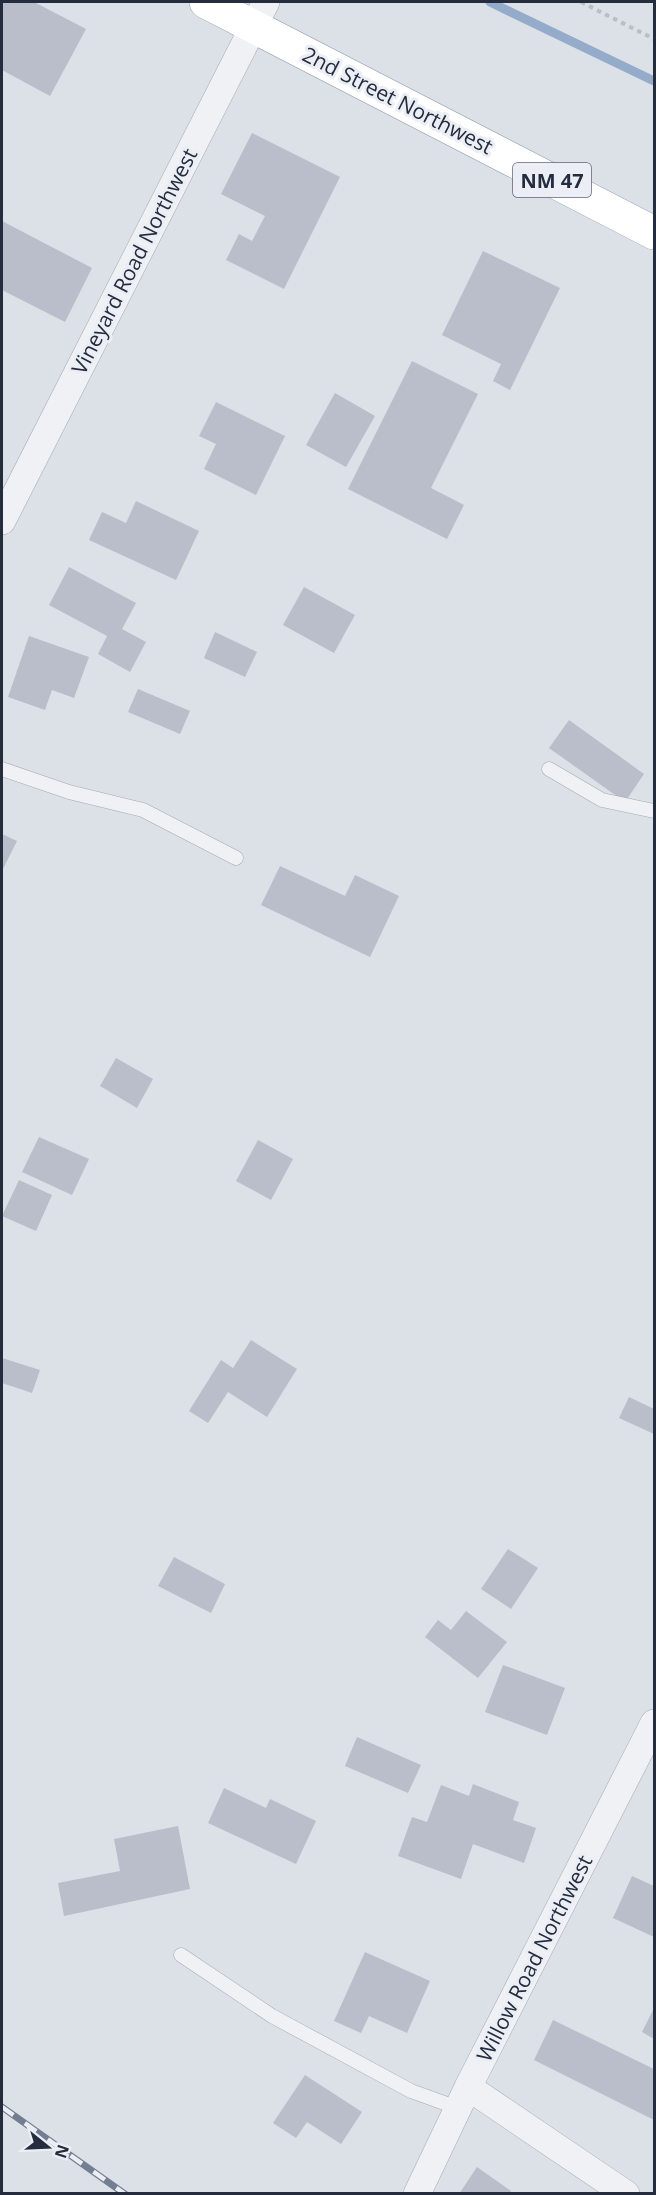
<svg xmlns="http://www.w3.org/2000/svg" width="656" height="2195" font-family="'Open Sans',sans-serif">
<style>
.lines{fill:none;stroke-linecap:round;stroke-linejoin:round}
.stream{stroke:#94abca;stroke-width:9}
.building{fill:#b9beca}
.lane-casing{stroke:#a5aab4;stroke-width:15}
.street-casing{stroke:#a5aab4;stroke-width:28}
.primary-casing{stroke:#9aa3b4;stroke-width:34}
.path{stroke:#babec5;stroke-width:4;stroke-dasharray:4.5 4.5;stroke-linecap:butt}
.lane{stroke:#eff1f5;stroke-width:14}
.street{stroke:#eff1f5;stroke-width:27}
.primary{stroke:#fff;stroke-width:33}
.rail-casing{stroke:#747e92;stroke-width:7}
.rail{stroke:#ebeff5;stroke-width:4.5;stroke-dasharray:14;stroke-linecap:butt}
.labels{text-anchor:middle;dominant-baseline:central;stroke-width:6;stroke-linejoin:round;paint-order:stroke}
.shield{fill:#ebeff5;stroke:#606675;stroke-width:1.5}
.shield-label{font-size:20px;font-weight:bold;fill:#252c3e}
.street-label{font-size:21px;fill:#252c3e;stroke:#ebeff5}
</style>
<rect width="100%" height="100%" fill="#dce0e7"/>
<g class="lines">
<path class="stream" d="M490 2 654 81"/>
</g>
<path class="building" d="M2 2H34L86 29 50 96 2 70Z
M252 133 340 177 284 289 226 260 239 234 252 241 265 216 221 194Z
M2 221 92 268 65 322 2 290Z
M483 251 560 288 510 390 493 381 501 364 442 335Z
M412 361 478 394 431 488 464 505 447 539 348 489Z
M335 393 375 416 346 467 306 445Z
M216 402 285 436 256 495 204 469 216 444 199 436Z
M136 501 199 531 176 580 89 540 102 512 126 523Z
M69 567 136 603 122 629 146 642 130 672 98 654 107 636 49 605Z
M304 587 355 615 334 653 283 625Z
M215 632 257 652 245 677 204 658Z
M29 636 89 657 74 698 52 690 45 710 8 697Z
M138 689 190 711 180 734 128 712Z
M569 720 644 774 625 802 549 748Z
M2 834 17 841 2 871Z
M280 866 345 896 355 875 399 896 370 957 261 905Z
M116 1058 153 1079 137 1108 100 1086Z
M39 1137 89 1159 72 1195 22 1172Z
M258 1140 293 1159 271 1200 236 1181Z
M19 1180 52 1195 36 1231 2 1216Z
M251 1340 297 1369 267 1417 228 1392 208 1423 189 1411 221 1360 233 1368Z
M2 1358 40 1370 32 1393 2 1383Z
M629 1397 654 1409V1434L619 1418Z
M508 1549 538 1568 511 1609 481 1589Z
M174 1557 225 1584 211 1613 158 1586Z
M466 1611 507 1642 478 1678 425 1637 438 1620 451 1630Z
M503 1665 565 1688 547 1735 485 1712Z
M357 1737 421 1765 408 1793 345 1766Z
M473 1784 519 1802 513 1820 536 1828 524 1863 473 1844 461 1879 398 1856 412 1817 427 1822 441 1785 469 1796Z
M224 1788 266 1808 270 1799 316 1821 296 1864 208 1823Z
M178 1826 190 1889 64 1916 58 1883 120 1871 114 1839Z
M632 1876 654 1886V1937L613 1918Z
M365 1952 430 1981 407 2033 369 2016 361 2033 334 2021Z
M654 2008V2039L642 2032Z
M553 2020 654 2069V2120L534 2060Z
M305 2075 362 2112 341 2144 307 2122 296 2138 273 2123Z
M477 2167 511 2191 510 2194H459Z"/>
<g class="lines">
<g class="lane-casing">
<path id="lane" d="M2 769 69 792 143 810 236 858
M549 769 602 800 654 811
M181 1955 272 2016 411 2091 458 2108"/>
</g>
<g class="street-casing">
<path id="street" d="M2 521 266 2
M468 2087 626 2194
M417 2194 468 2087 654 1723"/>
</g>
<g class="primary-casing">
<path id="primary" d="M206 2 654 233"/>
</g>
<path class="path" d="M581 2 654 39"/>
<use href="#lane" class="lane"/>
<use href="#street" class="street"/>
<use href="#primary" class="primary"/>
<g class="rail-casing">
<path id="rail" d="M2 2107 125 2194"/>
</g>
<use href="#rail" class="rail"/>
</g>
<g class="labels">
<rect class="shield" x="513" y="163" width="78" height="34" rx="4.5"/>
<g class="shield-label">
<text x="552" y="180">NM 47</text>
</g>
<g class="street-label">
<text transform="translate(398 100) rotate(27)">2nd Street Northwest</text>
<text transform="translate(134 261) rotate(-63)">Vineyard Road Northwest</text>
<text transform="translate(534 1958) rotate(-63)">Willow Road Northwest</text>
</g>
</g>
<rect width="656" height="2195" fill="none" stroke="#252c3e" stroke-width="6"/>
<g transform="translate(48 2147) rotate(108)" stroke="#ebeff5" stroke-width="4.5" paint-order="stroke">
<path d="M0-4.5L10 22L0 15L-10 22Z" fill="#252c3e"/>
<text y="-9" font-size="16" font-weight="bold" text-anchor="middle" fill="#252c3e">N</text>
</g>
</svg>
